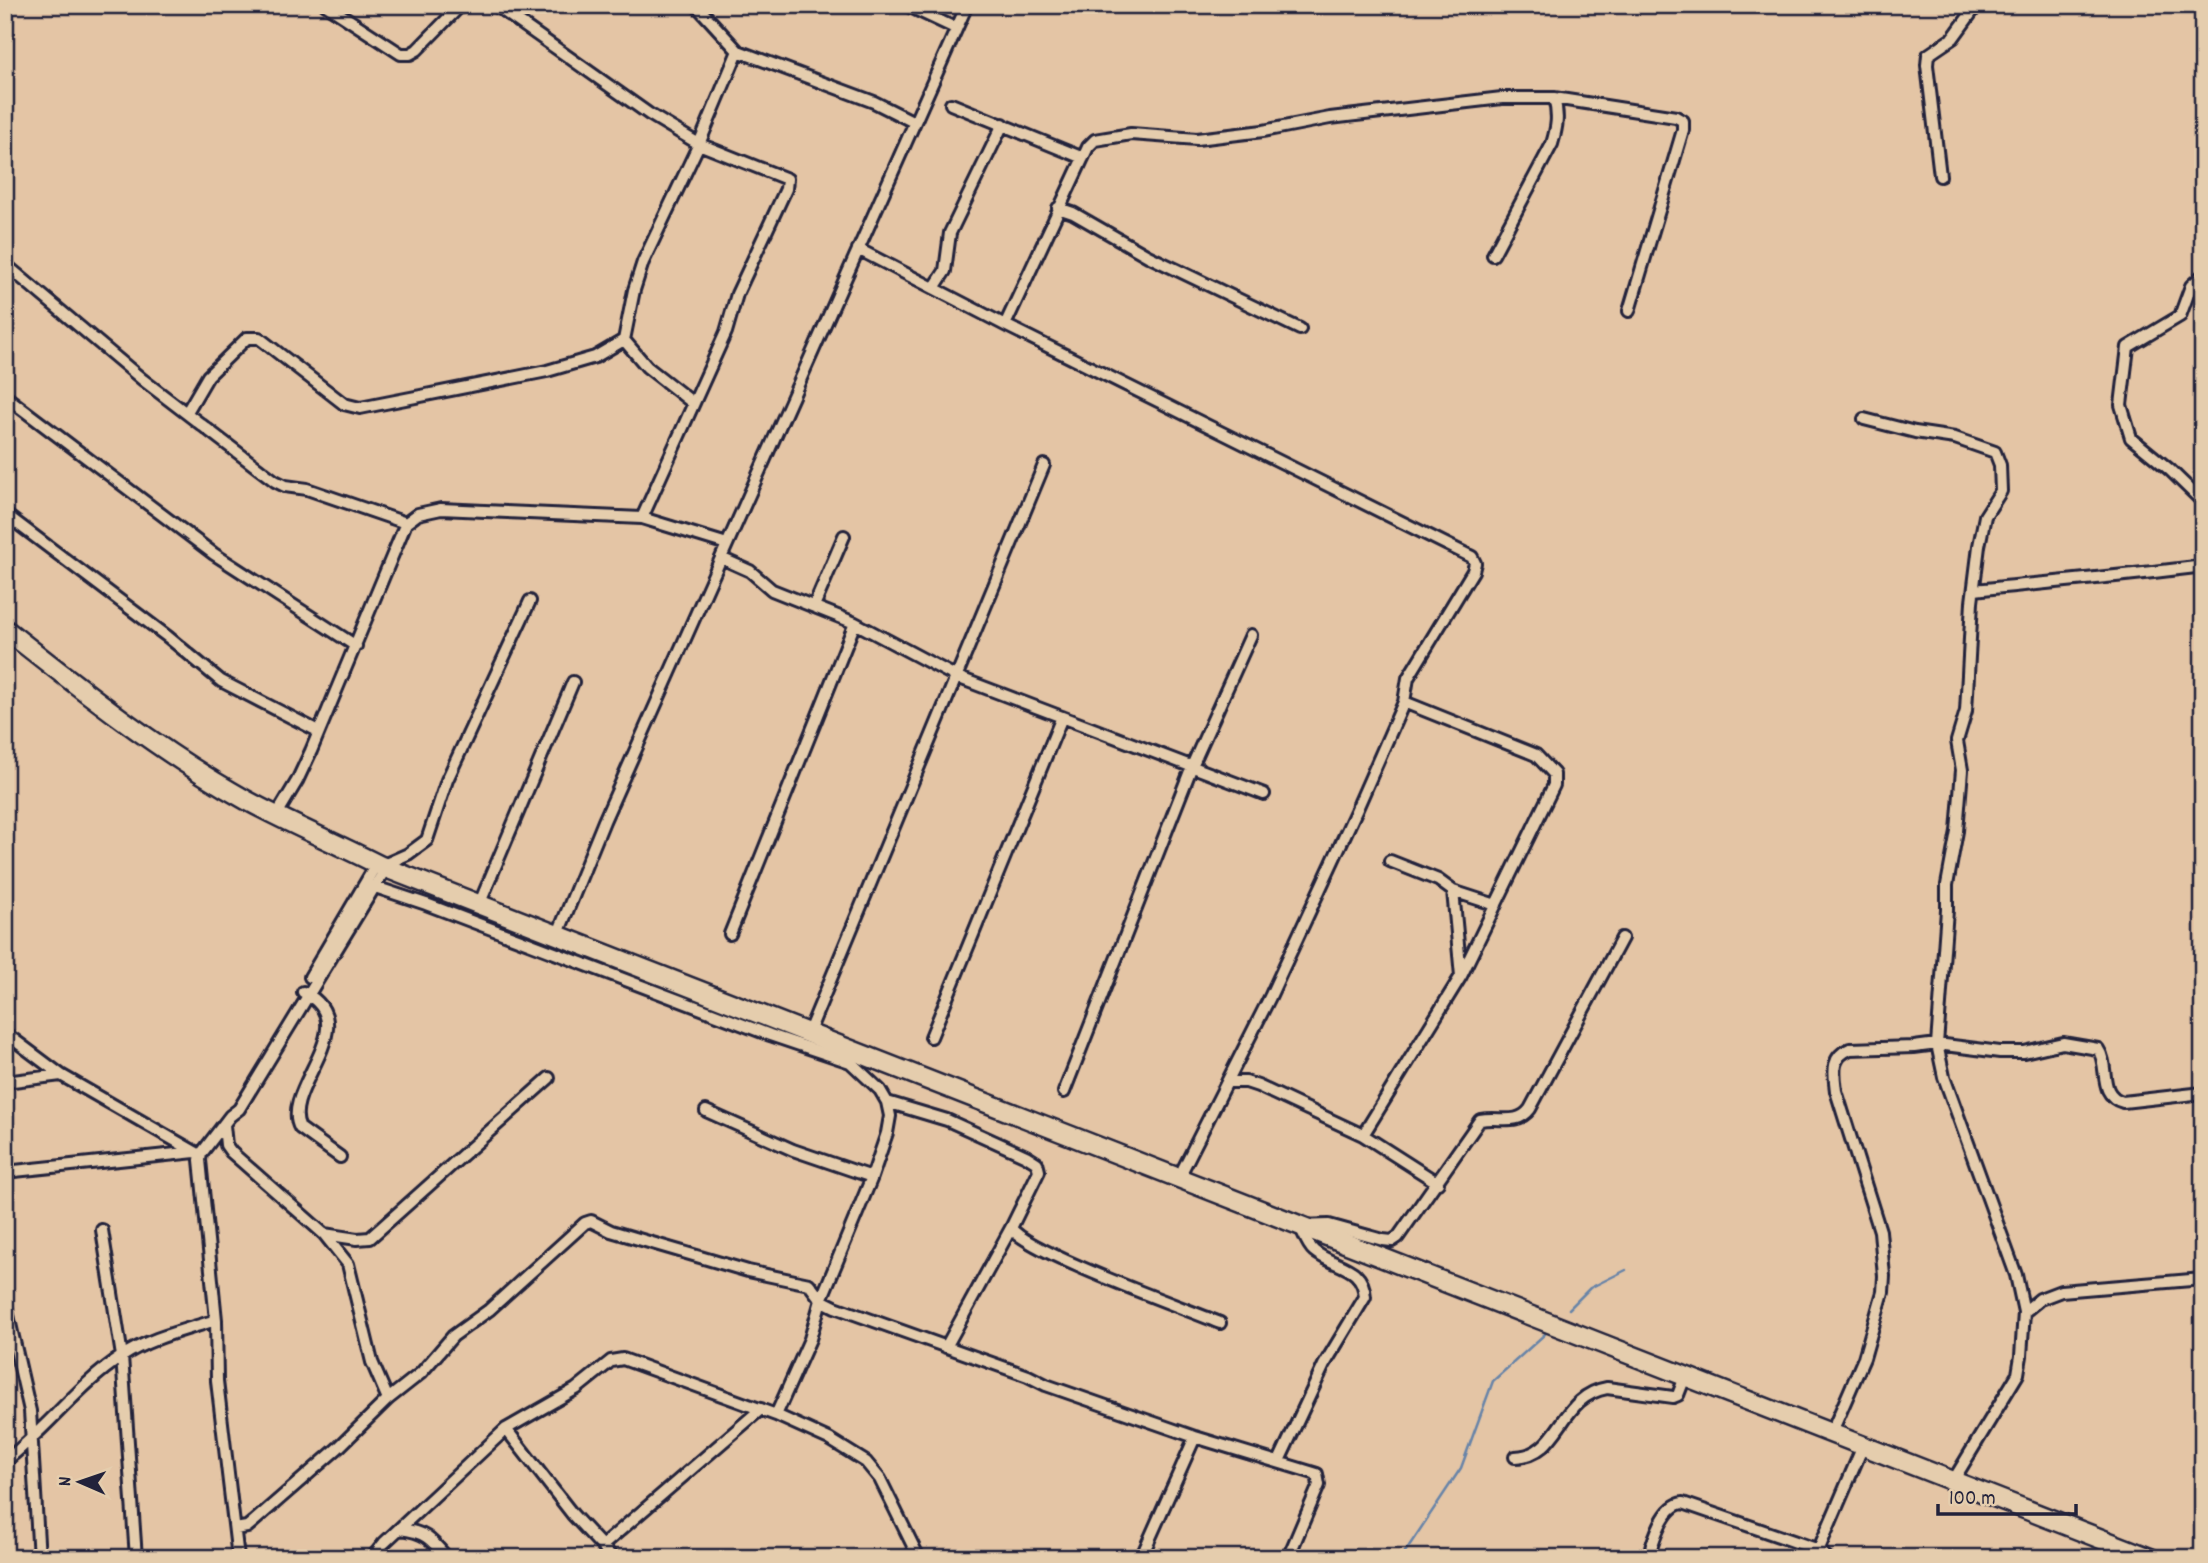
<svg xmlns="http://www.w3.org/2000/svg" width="2208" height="1563" font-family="Dekko,sans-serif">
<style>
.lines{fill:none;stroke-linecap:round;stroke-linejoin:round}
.stream{stroke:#6884a8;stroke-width:2.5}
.minor-casing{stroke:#22223b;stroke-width:16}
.primary-casing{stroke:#22223b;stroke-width:23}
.minor{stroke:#e5cdad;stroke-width:10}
.primary{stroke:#e5cdad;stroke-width:18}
</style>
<rect width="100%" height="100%" fill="#e4c5a5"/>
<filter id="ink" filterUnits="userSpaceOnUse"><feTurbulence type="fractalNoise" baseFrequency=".0143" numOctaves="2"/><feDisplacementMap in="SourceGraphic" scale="14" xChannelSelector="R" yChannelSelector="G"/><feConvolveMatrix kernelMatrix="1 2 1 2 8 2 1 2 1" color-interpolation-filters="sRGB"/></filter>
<g filter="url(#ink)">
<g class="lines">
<path class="stream" d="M1569 1309 1590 1288 1626 1270
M1401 1558 1461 1468 1493 1381 1545 1334"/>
<g class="minor-casing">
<path id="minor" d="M326 5 401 54H410L417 50 461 5
M495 5 649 114 699 144 787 179 786 189 737 294 726 332 642 518
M696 5 738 51 874 102 914 122
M906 5 955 28
M951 104 1083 158
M1940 176 1927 65 1928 55 1953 38 1977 5
M1058 208 1073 213 1148 256 1300 329
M858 249 1005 325 1472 557 1475 563 1473 571 1408 678 1404 702 1356 811 1270 997 1178 1179
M1493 255 1552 144C1557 127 1559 116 1554 98
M5 264 143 380 275 481 285 486 307 489 406 523
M2203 275 2191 286 2180 316 2128 347 2121 405 2131 438 2170 470 2203 502
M934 288 945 271 950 233 1003 124
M1005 325 1088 147 1095 140 1131 134 1197 139 1263 131 1330 118 1502 98H1554L1676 117 1683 121V130L1629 311
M624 340 647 367 693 403
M5 396 214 554 356 646
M187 412 208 376 247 338H259L344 404 360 408 547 371 595 357 624 340 634 290 643 262 699 144 738 51
M1864 419 1915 432 1955 438 1995 452 2000 465 2001 491 1985 516 1979 546 1972 602 1966 711 1957 741 1962 770 1957 831 1947 885V910L1938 1031 1937 1044 1944 1077 2016 1275 2024 1312 2021 1356 2018 1374 1953 1481
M5 514 168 637 221 681 318 731
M721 558 750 571 772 590 855 623 957 677 1264 794
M1975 590C2051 582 2127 576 2203 566
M814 606 844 536
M276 816 297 781 311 751 406 523 418 514 441 509 642 518 727 544
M1390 861 1438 880 1453 891 1496 905
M381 866 408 854 427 840 447 780 530 601
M366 884 426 904 770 1035 850 1062
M1453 891 1461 976
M479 905 573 682
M730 934 855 623
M557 936 604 821 967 5
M310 977 377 863
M303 992C368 1024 279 1090 300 1128L340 1157
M5 1033 61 1075 195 1152
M808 1034 1044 465
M931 1037 1062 717
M5 1082 61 1075
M1228 1082H1246L1258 1086 1363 1135 1438 1183
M1064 1092 1192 766 1251 635
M887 1102 947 1120 1026 1156 1037 1163 1039 1171 1011 1228C1027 1252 1184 1308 1220 1323
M706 1111 793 1150 872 1177
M224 1125 226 1145 231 1152 324 1234 348 1264 372 1362 388 1399
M1363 1135 1461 976 1554 785V774L1536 755 1404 702
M5 1172 195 1152
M102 1230 122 1356 136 1558
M324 1234 357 1239 370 1238 549 1078
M5 1302 30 1411 39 1558
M2024 1312 2040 1299 2061 1291 2203 1279
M946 1347 1011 1228
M776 1415 810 1339 821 1300 872 1177 887 1133 890 1116 887 1102 880 1090 846 1058
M506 1429 573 1515 613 1558
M1831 1434 1864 1358 1883 1292 1884 1276 1880 1231 1836 1091C1834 1073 1830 1057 1850 1049L1914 1047 1937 1044 2000 1052H2024L2063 1043 2098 1049C2110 1066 2097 1095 2123 1102L2203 1093
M1515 1457C1561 1456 1559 1396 1607 1388L1673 1397 1678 1395 1685 1377
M5 1461C46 1430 79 1384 121 1357 149 1338 185 1330 216 1320
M1279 1461 1324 1365 1365 1297C1363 1264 1334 1268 1314 1251 1307 1245 1304 1234 1300 1226L1329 1225 1383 1240 1392 1241 1398 1237 1480 1120C1499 1116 1517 1126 1530 1109L1622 938
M235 1529 247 1527 253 1522 339 1447 388 1399 421 1373 453 1336 489 1310 585 1223 591 1221 611 1231 748 1271 809 1284 821 1300 835 1307 1028 1376 1046 1385 1195 1437 1317 1474 1319 1485 1288 1558
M400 1529C426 1532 431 1539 447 1558
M602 1546 761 1409
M238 1558 217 1381 216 1320 200 1160 201 1154 230 1116 239 1109 386 868
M372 1558 384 1543 506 1429 576 1389 611 1361 623 1359 776 1415 829 1439 866 1462 880 1479 919 1558
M1141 1558 1195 1437
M1648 1558C1653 1541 1663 1505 1683 1503L1819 1550 1827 1558
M1815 1558 1863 1446"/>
</g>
<g class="primary-casing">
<path id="primary" d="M5 629C82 690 160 752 246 800 290 824 336 843 381 866L2150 1558"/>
</g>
<use href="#minor" class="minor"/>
<use href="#primary" class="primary"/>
</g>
</g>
<rect width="2208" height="1563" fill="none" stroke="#e5cdad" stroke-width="28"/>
<rect x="14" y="14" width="2180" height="1535" fill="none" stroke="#22223b" stroke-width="2.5" filter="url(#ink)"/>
<g transform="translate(80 1482) rotate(272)" stroke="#e5cdad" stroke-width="5" paint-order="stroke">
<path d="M0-5L12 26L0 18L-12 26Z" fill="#22223b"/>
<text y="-10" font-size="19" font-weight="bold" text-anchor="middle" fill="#22223b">N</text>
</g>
<path d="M1938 1504v10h138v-10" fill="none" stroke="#22223b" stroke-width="3.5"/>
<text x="1949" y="1504" font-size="21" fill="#22223b" stroke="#e5cdad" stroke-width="5" paint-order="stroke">100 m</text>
</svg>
